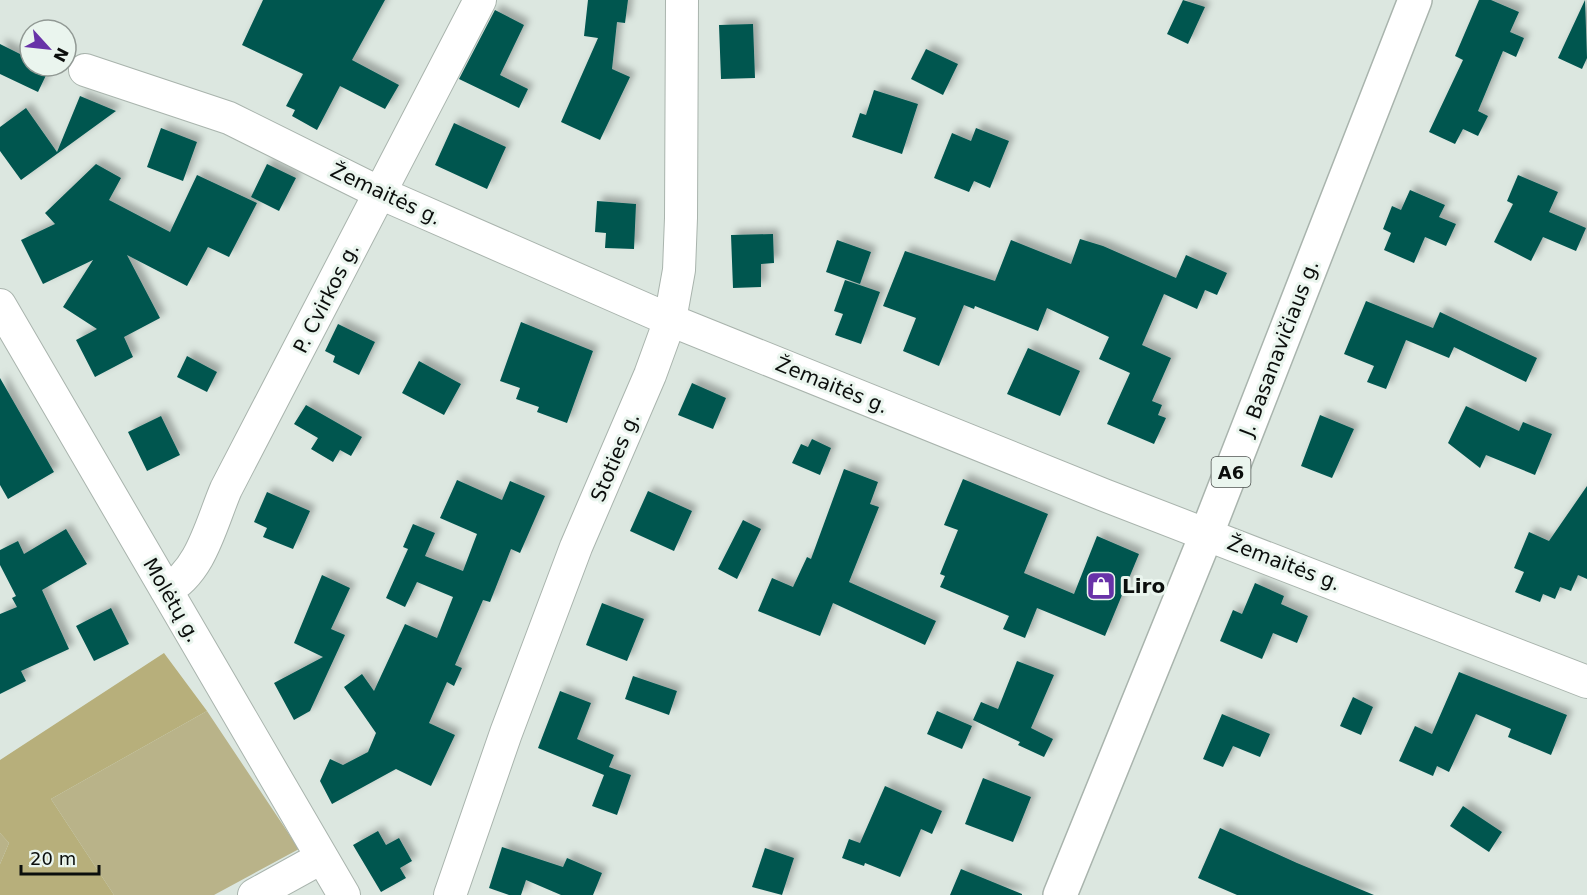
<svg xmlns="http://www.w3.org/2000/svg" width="1587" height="895" font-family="'DejaVu Sans',sans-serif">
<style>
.green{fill:#b9b389}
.forest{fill:#b7af7b}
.building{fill:#035650;filter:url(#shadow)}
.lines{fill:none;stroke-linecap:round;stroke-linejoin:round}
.minor-casing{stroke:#a9b4ad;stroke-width:34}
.major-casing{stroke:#a9b4ad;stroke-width:36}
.minor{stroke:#fff;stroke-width:32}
.major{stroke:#fff;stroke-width:33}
.labels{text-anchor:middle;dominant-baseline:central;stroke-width:6;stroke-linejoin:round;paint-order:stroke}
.shield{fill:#eaf5ee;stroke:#4e5350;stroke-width:1.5}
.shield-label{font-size:18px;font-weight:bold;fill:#0b0e0c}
.street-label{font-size:20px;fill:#0b0e0c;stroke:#eaf5ee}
.poi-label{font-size:20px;font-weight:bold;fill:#0b0e0c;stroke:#eaf5ee;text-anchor:start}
</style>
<defs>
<filter id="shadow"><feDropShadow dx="5.5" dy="-5.5" stdDeviation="3" flood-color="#0004"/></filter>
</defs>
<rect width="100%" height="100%" fill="#dce7e0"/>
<path class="green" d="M207 711 299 849 214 895H114L51 799Z
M0 833 9 843 0 864Z"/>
<path class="forest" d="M164 653 207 711 51 799 114 895H0V864L9 843 0 833V760Z"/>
<path class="building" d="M263 0H385L352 60 399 85 385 109 340 86 317 130 292 116 295 110 286 106 303 74 242 45Z
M588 0H628L625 23 617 22 612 69 630 77 600 140 561 122 598 38 584 36Z
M1183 0 1205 7 1188 44 1167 34Z
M1479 0H1491L1519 12 1510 32 1524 38 1516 57 1503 51 1478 111 1488 116 1478 136 1463 129 1455 144 1429 132 1463 60 1455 56Z
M1585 0 1587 58 1582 69 1558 58Z
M495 10 524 25 500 75 528 89 519 108 459 79Z
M753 24 755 78 721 79 719 25Z
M0 44 30 59V66L49 69 38 92 0 74Z
M926 49 958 64 943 95 911 79Z
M874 90 918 104 902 154 852 137 860 113 866 115Z
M80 96 116 111 21 180 0 151V127L26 108 57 152Z
M454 123 506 147 487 189 435 165Z
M161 128 197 142 183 181 147 167Z
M976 128 1009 141 990 188 974 181 969 192 934 178 952 133 971 141Z
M96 164 121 178 109 200 170 232 197 175 257 203 229 257 208 247 187 286 127 255 160 318 124 337 133 357 95 377 76 340 97 329 63 307 93 260 43 284 21 240 55 224 45 213Z
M267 164 296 178 279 211 251 197Z
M1518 175 1558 192 1549 212 1586 228 1576 251 1543 237 1531 261 1494 242 1513 204 1507 201Z
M1410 190 1445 205 1439 217 1456 224 1446 246 1425 237 1414 263 1384 250 1391 233 1383 229 1392 206 1401 210Z
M597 201 636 204 634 249 605 248 606 233 595 232Z
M773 234 774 263 761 264V287L733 288 731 235Z
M1080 239 1103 246 1176 278 1186 255 1227 273 1217 295 1205 290 1197 309 1164 294 1142 345 1171 358 1152 401 1162 405 1158 415 1166 418 1154 444 1107 424 1130 373 1099 359 1109 337 1047 308 1038 331 975 306 974 309 964 305 939 366 903 351 916 318 883 306 905 251 995 281 1011 240 1071 264Z
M837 240 871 252 860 284 826 272Z
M845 280 880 292 861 344 835 335 843 314 834 311Z
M1366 301 1433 328 1440 312 1537 358 1526 382 1454 347 1449 358 1406 340 1386 389 1367 382 1374 366 1344 354Z
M521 322 593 351 567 423 537 412 539 407 516 399 520 388 500 381Z
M338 324 375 342 359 375 333 362 335 356 325 351Z
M1028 348 1080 371 1060 416 1007 394Z
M187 356 217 372 207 392 177 377Z
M419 361 461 384 444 415 402 393Z
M0 378 54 472 8 499 0 485Z
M692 383 726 398 713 429 678 415Z
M306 405 362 437 351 456 340 450 333 462 311 449 318 438 294 424Z
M1466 406 1519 431 1523 422 1552 434 1535 475 1486 455 1480 468 1448 443Z
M1320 415 1354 429 1332 478 1301 466Z
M161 416 180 455 147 471 128 432Z
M812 439 831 448 820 475 792 463 801 444 808 447Z
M844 469 878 482 870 504 879 507 849 582 936 621 925 645 833 603 820 636 758 611 772 578 793 587 807 557 811 559Z
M963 479 1048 514 1024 573 1074 594 1097 536 1139 554 1105 636 1037 608 1025 638 1003 629 1009 616 940 587 945 576 940 574 958 530 944 525Z
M457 480 502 500 510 481 545 496 520 553 511 549 490 602 483 600 455 665 462 668 454 686 447 682 429 723 455 735 431 786 396 769 332 804 320 781 330 759 343 765 368 752 376 733 344 687 362 674 374 691 405 624 437 638 453 597 417 582 405 607 386 598 408 549 403 547 413 524 435 533 425 556 463 571 477 534 440 518Z
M1587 486V579L1578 575 1571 591 1560 587 1555 599 1543 594 1540 602 1515 592 1524 572 1514 568 1529 532 1549 541Z
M648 491 692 511 674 551 630 531Z
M267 492 310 511 293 549 263 537 267 528 254 522Z
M743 520 761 529 737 579 718 569Z
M66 529 87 564 42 590 69 649 21 671 26 681 0 694V614L17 607 12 598 16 596 0 565V550L18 541 24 554Z
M322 575 350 588 331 629 345 635 310 711 294 720 274 683 323 657 294 643Z
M1255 583 1284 596 1281 604 1308 616 1297 643 1273 633 1262 659 1220 641 1233 610 1242 614Z
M602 603 644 619 627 661 586 645Z
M111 608 129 644 94 661 76 626Z
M1017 661 1054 675 1031 728 1053 739 1044 757 1018 745 1020 742 973 720 981 702 998 709Z
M1459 672 1567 715 1551 755 1508 737 1511 729 1476 714 1449 772 1437 766 1433 776 1399 761 1415 726 1432 734Z
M633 676 677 691 669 715 625 699Z
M560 691 591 703 577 739 614 755 609 767 631 775 617 815 592 806 604 775 538 748Z
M1353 697 1373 707 1361 735 1340 726Z
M937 711 972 726 962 749 927 734Z
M1222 714 1270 734 1260 757 1233 746 1223 767 1203 759Z
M983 778 1031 797 1013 842 965 824Z
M885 786 942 811 932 834 921 829 900 877 865 863 864 866 842 858 849 839 860 843Z
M1463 806 1502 832 1489 852 1450 826Z
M1220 828 1297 863 1374 895H1237L1198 878Z
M378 831 386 845 399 838 412 861 400 868 406 878 381 892 353 845Z
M502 847 563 867 567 858 602 873 593 895H561L526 880 521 895H509L489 888Z
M765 848 794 858 782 895 752 887Z
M961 869 1022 894V895H950Z"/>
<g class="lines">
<g class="minor-casing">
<path id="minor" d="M85 70 229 118 380 193 670 320 1104 495 1587 682
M0 305 344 895
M166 590C201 572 211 524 226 489L480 0
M254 895 321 858
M450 895 506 733 576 547 650 375 670 320 679 270 681 218 682 0"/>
</g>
<g class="major-casing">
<path id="major" d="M1060 895 1207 533 1415 0"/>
</g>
<use href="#minor" class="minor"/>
<use href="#major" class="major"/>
</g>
<defs>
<g id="shop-square" transform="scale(1.5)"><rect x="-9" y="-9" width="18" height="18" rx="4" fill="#6832a8" stroke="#eaf5ee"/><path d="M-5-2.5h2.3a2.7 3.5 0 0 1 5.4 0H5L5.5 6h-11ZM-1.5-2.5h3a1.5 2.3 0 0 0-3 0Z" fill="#fff"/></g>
</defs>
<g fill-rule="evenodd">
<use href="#shop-square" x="1101" y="586"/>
</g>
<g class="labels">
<rect class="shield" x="1211.5" y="457" width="39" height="30" rx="4.5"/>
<g class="shield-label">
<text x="1231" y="472">A6</text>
</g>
<g class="street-label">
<text transform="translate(386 194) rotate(25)">Žemaitės g.</text>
<text transform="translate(326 298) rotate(-63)">P. Cvirkos g.</text>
<text transform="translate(1279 348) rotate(-69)">J. Basanavičiaus g.</text>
<text transform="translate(832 385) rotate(22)">Žemaitės g.</text>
<text transform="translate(615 457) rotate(-67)">Stoties g.</text>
<text transform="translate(1284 563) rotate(21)">Žemaitės g.</text>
<text transform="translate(172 600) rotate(60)">Molėtų g.</text>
</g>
<g class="poi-label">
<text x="1122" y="586">Liro</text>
</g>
</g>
<g transform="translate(48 48) rotate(117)"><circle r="28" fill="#eaf5ee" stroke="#919994" stroke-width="1.5"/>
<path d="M0-4.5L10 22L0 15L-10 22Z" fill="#6832a8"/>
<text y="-9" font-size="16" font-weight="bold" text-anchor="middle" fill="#0b0e0c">N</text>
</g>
<path d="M21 865v9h78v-9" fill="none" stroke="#0b0e0c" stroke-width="3"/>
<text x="30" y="865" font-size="18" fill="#0b0e0c" stroke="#eaf5ee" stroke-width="4.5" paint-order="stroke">20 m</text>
</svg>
